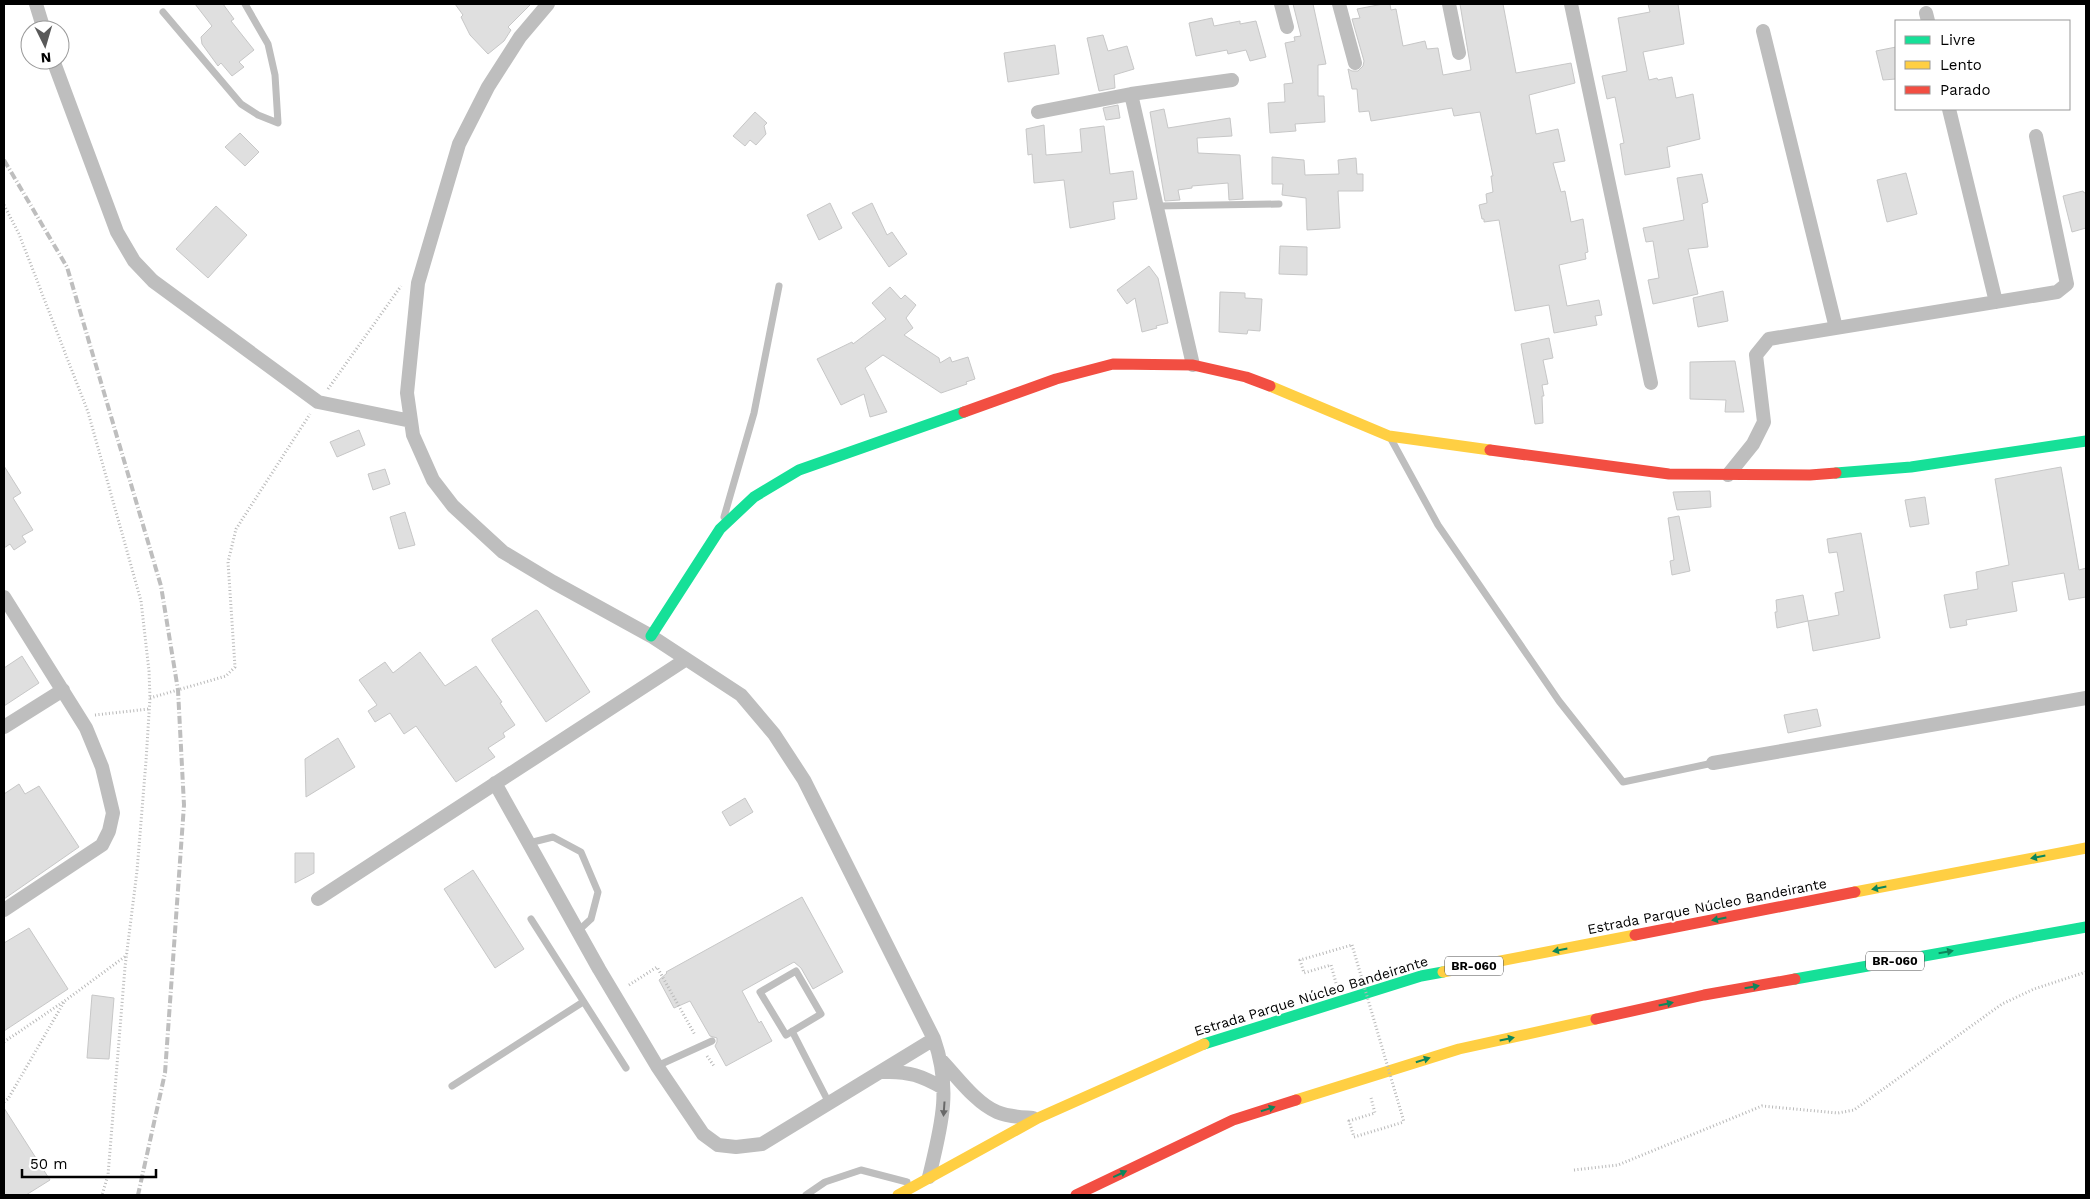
<svg xmlns="http://www.w3.org/2000/svg" width="2090" height="1199" font-family="'Work Sans',sans-serif">
<style>
.building{fill:#dfdfdf;stroke:#c7c7c7}
.lines{fill:none;stroke-linecap:round;stroke-linejoin:round}
.path{stroke:#b9b9b9;stroke-width:3;stroke-dasharray:1 2.5;stroke-linecap:butt}
.lane{stroke:#bebebe;stroke-width:7}
.street{stroke:#bebebe;stroke-width:14}
.fast{stroke:#16e098;stroke-width:11}
.slow{stroke:#ffcf43;stroke-width:11}
.jam{stroke:#f24e42;stroke-width:11}
.rail{stroke:#bebebe;stroke-width:4;stroke-dasharray:8 2.5 1 2.5;stroke-linecap:butt}
.path-bridge{stroke:#b9b9b9;stroke-width:3;stroke-dasharray:1 2.5;stroke-linecap:butt}
.oneway{fill:#0d865b}
.oneway2{fill:#686868}
.labels{text-anchor:middle;dominant-baseline:central;stroke-width:4;stroke-linejoin:round;paint-order:stroke}
.shield{fill:#fff;stroke:#4c4c4c;stroke-width:1}
.shield-label{font-size:12px;font-weight:bold;fill:#000}
.street-label{font-size:14px;fill:#000;stroke:#fff}
</style>
<rect width="100%" height="100%" fill="#fff"/>
<path class="building" d="M195 4H223L234 19 231 21 254 50 239 62 244 67 232 76 221 63 218 66 202 44 201 37 212 26Z
M455 4H531L508 27 511 30 504 41 488 54 470 35 461 17 463 15Z
M1293 4H1313L1326 64 1318 65V96H1324L1325 122 1295 124 1296 131 1270 133 1268 103 1285 102 1284 84 1293 83 1285 43 1295 41 1294 37 1301 36Z
M1383 4H1390L1391 10 1396 9 1403 46 1425 41 1427 49 1438 48 1443 75 1471 70 1460 4H1503L1516 73 1571 63 1575 83 1529 95 1536 134 1558 129 1565 161 1553 163 1561 192 1565 191 1571 222 1583 219 1588 252 1585 253 1586 259 1559 265 1567 306 1599 300 1602 315 1595 316 1597 325 1554 333 1549 305 1515 311 1499 220 1484 222V219H1482L1479 205 1487 203 1486 194 1493 192 1491 176H1493L1480 112 1454 116 1452 108 1371 121 1369 111 1359 112 1357 89H1352L1348 69 1352 71H1358L1363 66 1364 61 1352 19 1360 18 1357 9Z
M1648 4H1678L1684 44 1643 52 1649 80 1657 78 1658 80 1672 77 1676 98 1693 94 1700 139 1667 147 1670 167 1625 175 1620 144 1624 143 1615 97 1607 99 1602 76 1627 71 1618 18 1650 12Z
M1212 18 1214 26 1240 21V24L1256 21 1266 57 1250 61 1246 50 1228 54 1227 50 1196 56 1189 23Z
M1103 35 1108 51 1127 46 1134 69 1114 75 1115 88 1099 91 1087 38Z
M1055 45 1059 74 1008 82 1004 53Z
M1896 47V79L1883 80 1876 51Z
M1118 105 1120 118 1106 120 1103 108Z
M1164 109 1168 128 1230 118 1232 136 1197 138 1198 153 1240 155 1243 199 1229 200 1228 183 1192 186V188L1178 190 1180 200 1165 201 1150 112Z
M755 112 767 123 764 126 766 134 756 145 750 140 745 146 733 136Z
M1044 125 1046 155 1082 152 1080 129 1104 126 1110 174 1133 171 1137 199 1113 202 1115 219 1070 228 1064 180 1034 183 1032 154 1028 155 1026 129Z
M240 133 259 152 245 166 225 147Z
M1272 157 1304 160 1305 175 1339 174 1338 160 1356 158 1357 174H1363V191H1338L1340 228 1307 230 1306 198 1282 195 1283 184H1272Z
M1906 173 1917 214 1887 222 1877 180Z
M1702 174 1708 202 1702 204 1708 247 1688 249 1698 294 1653 304 1648 280 1659 278 1653 241 1646 242 1643 228 1684 220 1677 178Z
M2083 191 2084 193 2086 192V228L2072 232 2063 196Z
M830 203 842 228 819 240 807 215Z
M872 203 887 235 892 232 907 254 889 267 852 213Z
M216 206 247 235 208 278 176 249Z
M1280 246 1307 247V275L1279 274Z
M1149 266 1158 278 1168 323 1156 326 1157 328 1142 332 1135 298 1127 304 1117 290Z
M890 287 901 299 905 295 916 305 906 318 913 328 904 335 939 358 940 363 950 357 952 362 968 357 975 379 966 382 967 384 941 393 883 355 865 368 887 412 870 417 864 394 841 405 817 359 852 342 853 344 886 319 872 303Z
M1723 291 1728 321 1698 327 1693 298Z
M1220 292 1245 293V298L1262 299 1260 331 1248 330 1247 334 1219 332Z
M1549 338 1553 358 1543 360 1548 384 1542 385 1544 396H1542L1543 423 1535 424 1521 344Z
M1735 361 1744 412H1725L1726 400 1690 399V362Z
M359 430 365 445 337 457 330 442Z
M4 466 21 493 13 498 33 530 22 536 26 542 14 550 10 544 4 548Z
M2061 467 2079 570 2086 568V597L2069 600 2064 573 2012 582 2017 611 1966 620 1967 625 1950 628 1944 595 1978 589 1976 572 2009 565 1995 479Z
M385 469 390 484 373 490 368 474Z
M1710 491 1711 507 1677 510 1673 492Z
M1925 497 1929 524 1910 527 1905 500Z
M405 512 415 545 399 549 390 517Z
M1679 516 1690 571 1672 575 1670 561 1674 560 1668 518Z
M1861 533 1880 638 1813 651 1808 621 1839 615 1835 593 1844 591 1837 552 1829 553 1827 539Z
M1803 595 1808 621 1777 628 1775 612H1777L1776 600Z
M536 610 538 611 590 692 546 722 492 641V639Z
M420 652 445 686 476 666 502 702 500 703 515 725 503 733 505 737 488 748 495 757 456 782 416 726 404 734 390 713 375 722 368 711 377 705 359 680 385 662 393 673Z
M22 656 39 683 4 706V668Z
M1817 709 1821 726 1788 733 1784 715Z
M338 738 355 767 306 797 305 759Z
M19 784 25 794 39 786 79 847 4 899V794Z
M745 798 753 812 730 826 722 812Z
M295 853H314V873L295 883Z
M473 870 524 949 495 968 444 889Z
M802 897 843 972 813 989 801 968 794 962 742 991 759 1023 761 1021 772 1041 726 1066 715 1046 717 1042V1038L710 1036 690 1001 674 1008 659 980 667 973 666 972Z
M29 928 68 989 4 1031V943Z
M92 995 114 998 109 1059 87 1058Z
M4 1108 50 1180 26 1195H4Z"/>
<g class="lines">
<path class="path" d="M4 205 19 234 88 412 141 601 149 671 150 698 146 761 137 871 125 967 108 1175 102 1195
M328 389 401 286
M150 698 226 676 235 667 228 562 236 529 310 414
M95 715 149 709
M1336 983 1331 965 1304 973 1300 960 1352 945
M629 985 657 967 695 1035
M4 1042 66 1000 127 955
M707 1056 714 1066
M1371 1098 1375 1113 1349 1121 1354 1137 1404 1122
M4 1102 8 1099 64 1002
M1574 1170 1618 1165 1762 1106 1838 1113 1854 1110 2002 1004 2034 989 2086 972"/>
<path class="lane" d="M163 12 241 104 258 115 278 123 275 75 268 44 245 4
M1157 206 1279 204
M1391 439 1438 525 1559 701 1623 782 1713 763
M724 517 754 413 779 286
M529 843 553 837 581 852 598 892 591 919 578 931
M531 919 626 1068
M796 971 821 1014 786 1035 760 992Z
M792 1031 829 1103
M657 1066 712 1041
M452 1086 583 1002
M806 1195 825 1182 861 1170 907 1182"/>
<path class="street" d="M36 4 44 30
M548 4 520 37 488 87 459 144 418 283 407 393 413 435 433 480 453 506 503 552 553 582 651 636 741 695 774 734 804 780 934 1039C952 1090 941 1127 929 1177
M1281 4 1287 27
M1339 4 1355 63
M1449 4 1459 53
M1571 4 1651 383
M1926 13 1928 21
M1763 31 1836 328
M53 60 117 232 134 261 153 281 318 402 411 421
M1131 94 1193 365
M1949 109 1996 302
M1038 112 1131 94 1232 80
M1728 475 1753 444 1764 422 1756 355 1769 339 2057 292 2067 284 2036 136
M4 597 86 728 102 767 113 813 109 831 102 845 4 910
M4 727 63 690
M1713 763 2086 698
M495 783 599 969 657 1066 703 1134 718 1145 736 1147 762 1144 934 1039
M318 899 685 660
M942 1061C958 1078 976 1103 997 1112 1009 1117 1020 1117 1033 1118
M884 1072C909 1071 922 1076 943 1088"/>
<path class="fast" d="M1836 473 1911 467 2086 441
M651 636 720 529 754 497 799 470 964 412
M1795 979 2086 927
M1204 1044 1421 976 1443 972"/>
<path class="slow" d="M1270 386 1389 436 1490 450
M1855 892 2086 848
M1443 972 1635 935
M1296 1100 1459 1049 1596 1019
M898 1195 1038 1118 1204 1044"/>
<path class="jam" d="M964 412 1056 379 1113 364 1193 365 1246 377 1270 386
M1490 450 1669 474 1810 475 1836 473
M1635 935 1855 892
M1596 1019 1704 995 1795 979
M1076 1195 1233 1120 1296 1100"/>
<path class="rail" d="M4 160 67 267 161 586 178 690 184 805 165 1073 138 1195"/>
<path class="path-bridge" d="M1352 945 1404 1122"/>
</g>
<defs><path id="oneway-solid" d="M-6-.8H1V-3.2L6.5 0L1 3.2V.8H-6Z" transform="scale(1.25)"/></defs>
<g class="oneway">
<use href="#oneway-solid" transform="translate(2038 857) rotate(169)"/>
<use href="#oneway-solid" transform="translate(1879 888) rotate(169)"/>
<use href="#oneway-solid" transform="translate(1719 919) rotate(169)"/>
<use href="#oneway-solid" transform="translate(1560 950) rotate(169)"/>
<use href="#oneway-solid" transform="translate(1946 952) rotate(-10)"/>
<use href="#oneway-solid" transform="translate(1752 987) rotate(-10)"/>
<use href="#oneway-solid" transform="translate(1666 1004) rotate(-12)"/>
<use href="#oneway-solid" transform="translate(1507 1039) rotate(-12)"/>
<use href="#oneway-solid" transform="translate(1423 1060) rotate(-17)"/>
<use href="#oneway-solid" transform="translate(1268 1109) rotate(-18)"/>
<use href="#oneway-solid" transform="translate(1120 1174) rotate(-25)"/>
</g>
<use class="oneway2" href="#oneway-solid" transform="translate(944 1109) rotate(94)"/>
<g class="labels">
<g class="shield">
<rect x="1866" y="951.5" width="58" height="19" rx="4"/>
<rect x="1445" y="956.5" width="58" height="19" rx="4"/>
</g>
<g class="shield-label">
<text x="1895" y="961">BR-060</text>
<text x="1474" y="966">BR-060</text>
</g>
<g class="street-label">
<text transform="translate(1707 906) rotate(-11)">Estrada Parque Núcleo Bandeirante</text>
<text transform="translate(1311 996) rotate(-17)">Estrada Parque Núcleo Bandeirante</text>
</g>
</g>
<rect width="2090" height="1199" fill="none" stroke="#000000" stroke-width="10"/>
<rect x="1895" y="20" width="175" height="90" fill="#ffffff" stroke="#999999"/>
<rect x="1905" y="36" width="25" height="8" fill="#16e098" stroke="#999999"/>
<text x="1940" y="45" font-size="15" fill="#000000">Livre</text>
<rect x="1905" y="61" width="25" height="8" fill="#ffcf43" stroke="#999999"/>
<text x="1940" y="70" font-size="15" fill="#000000">Lento</text>
<rect x="1905" y="86" width="25" height="8" fill="#f24e42" stroke="#999999"/>
<text x="1940" y="95" font-size="15" fill="#000000">Parado</text>
<g transform="translate(45 45) rotate(175)"><circle r="24" fill="#ffffff" stroke="#999999"/>
<path d="M0-4L9 19L0 12L-9 19Z" fill="#595959"/>
<text y="-8" font-size="14" font-weight="bold" text-anchor="middle" fill="#000000">N</text>
</g>
<path d="M22 1169v8h134v-8" fill="none" stroke="#000000" stroke-width="2.5"/>
<text x="30" y="1169" font-size="15" fill="#000000" stroke="#ffffff" stroke-width="4" paint-order="stroke">50 m</text>
</svg>
